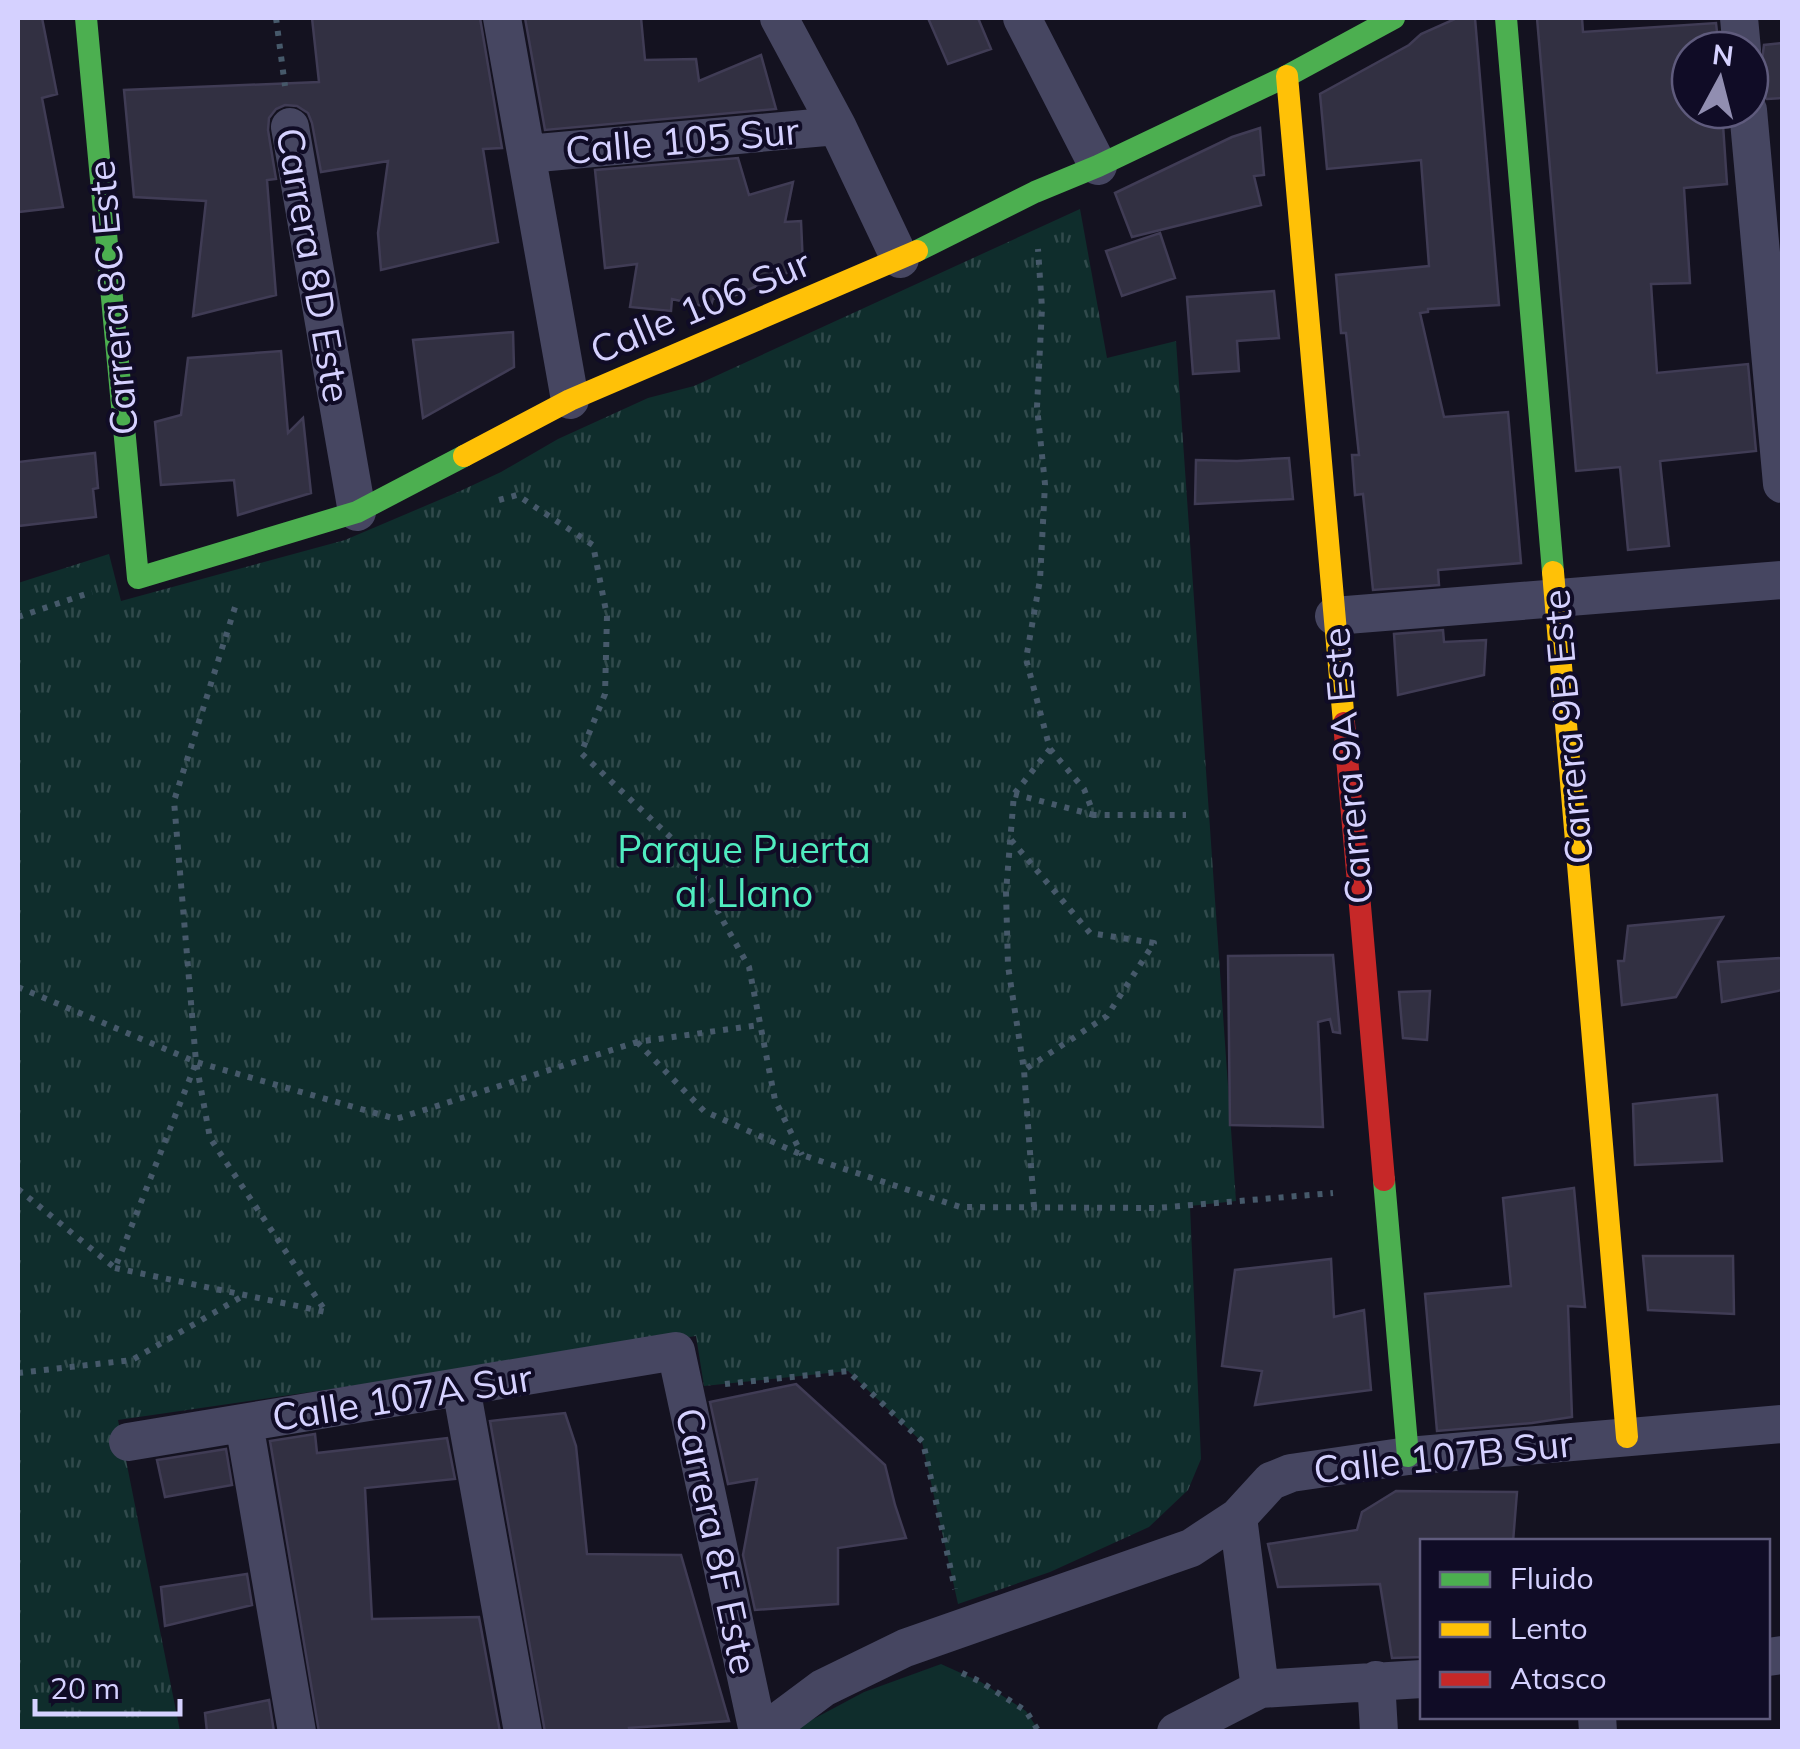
<svg xmlns="http://www.w3.org/2000/svg" width="1800" height="1749" font-family="Mulish,sans-serif">
<style>
.grass{fill:#0f2d2c}
.park{fill:url(#park-tufts)}
.building{fill:#323042;stroke:#403c55;stroke-width:2.5}
.lines{fill:none;stroke-linecap:round;stroke-linejoin:round}
.path{stroke:#46596a;stroke-width:6;stroke-dasharray:5 8;stroke-linecap:butt}
.street{stroke:#464661;stroke-width:38}
.fast{stroke:#4caf50;stroke-width:22}
.slow{stroke:#ffc107;stroke-width:22}
.jam{stroke:#c62828;stroke-width:22}
.labels{text-anchor:middle;dominant-baseline:central;stroke-width:8;stroke-linejoin:round;paint-order:stroke}
.street-label{font-size:38px;fill:#d5d1ff;stroke:#100c26}
.park-label{font-size:38px;fill:#50edc0;stroke:#100c26}
</style>
<defs>
<pattern id="park-tufts" width="24" height="20" patternUnits="userSpaceOnUse" patternTransform="scale(2.5)"><rect width="24" height="20" fill="#0f2d2c"/><path d="M3 7l-1-3M5 7V3M7 7l1-3M15 17l-1-3M17 17v-4M19 17l1-3" fill="none" stroke="#314a4c"/></pattern>
</defs>
<rect width="100%" height="100%" fill="#141220"/>
<path class="grass" d="M941 1664 981 1682 1026 1711 1039 1731 789 1732 864 1692Z"/>
<path class="park" d="M1080 209 1107 358 1176 341 1236 1201 1190 1206 1201 1459 1188 1490 1149 1527 1050 1572 958 1604 922 1442 848 1371 704 1386 696 1336 118 1420 180 1731H18V583L109 554 121 601 345 540 458 492 501 472 558 439 648 398 694 386Z"/>
<path class="building" d="M18 18H42L57 94 42 98 63 207 18 212Z
M312 18H480L502 148 483 149 498 242 381 270 378 233 388 161 321 172 312 123 308 113 297 106 285 105 276 109 269 118 268 130 276 179 267 180 276 295 193 316 206 201 134 197 124 90 319 82Z
M525 18H641L645 60 696 59 699 81 761 55 776 109 545 130Z
M928 18H978L991 49 948 64Z
M1457 18H1475L1499 305 1428 309V312L1420 313 1444 417 1508 412 1521 563 1438 570 1439 585 1373 590 1363 494 1355 495 1352 455H1359L1346 333H1341L1336 275 1429 266 1421 160 1327 169 1320 94 1409 45 1421 34Z
M1537 18H1582L1583 32 1716 23 1719 50H1690V110H1722L1727 184 1684 188 1690 283 1651 284 1657 373 1748 364 1756 451 1660 461 1669 546 1628 550 1620 467 1576 471Z
M1782 43V98L1767 99 1758 90 1750 88V70L1762 60 1764 45Z
M1260 128 1264 175 1254 176 1261 205 1132 237 1115 193 1232 137Z
M738 158 749 195 793 182 785 222 801 221 803 266 736 295 713 299 711 306 707 307 672 299 671 311 630 307 637 264 605 268 595 170Z
M1160 233 1175 278 1122 296 1106 251Z
M1274 291 1279 338 1237 341 1239 371 1193 374 1187 297Z
M513 332 514 367 423 418 413 340Z
M281 351 288 433 303 418 311 493 238 515 234 480 161 485 155 422 181 415 188 358Z
M95 453 98 488 93 489 96 517 18 526V462Z
M1289 458 1293 499 1195 504 1196 460 1237 461Z
M1443 630 1444 642 1486 640 1484 675 1398 695 1394 634Z
M1723 917 1676 997 1622 1005 1618 961H1624L1628 926Z
M1333 955 1340 1033 1333 1032 1330 1019 1318 1022 1323 1127 1230 1125 1228 956Z
M1782 958V990L1722 1002 1718 962Z
M1430 991 1427 1040 1403 1038 1399 992Z
M1717 1095 1722 1161 1635 1165 1633 1104Z
M1574 1188 1585 1307 1568 1306 1572 1417 1532 1423 1437 1431 1425 1294 1511 1286 1503 1198Z
M1643 1256H1733L1734 1314 1648 1310Z
M1331 1259 1334 1317 1364 1310 1371 1390 1255 1405 1262 1371 1222 1366 1235 1270Z
M796 1384 885 1465 895 1505 906 1538 838 1548V1604L755 1610 743 1555 757 1479 728 1484 710 1402Z
M565 1413 576 1446 587 1554 681 1555 729 1721 629 1728 630 1732H545L490 1421Z
M315 1434 317 1453 447 1438 455 1479 365 1488 372 1619 479 1617 500 1732H319L270 1441Z
M226 1449 232 1485 165 1497 157 1460Z
M1396 1491 1517 1492 1513 1542H1422V1657L1392 1658 1380 1584 1278 1587 1268 1544 1357 1530 1362 1512Z
M247 1574 252 1605 165 1626 161 1587Z
M269 1700 274 1732H207L205 1713Z"/>
<g class="lines">
<path class="path" d="M276 18 285 86
M499 500 517 495 593 545 607 616 605 694 581 753 682 848 749 967 775 1100 802 1155
M18 617 92 592
M1050 749 1084 789 1094 815H1186
M1014 794 1094 815
M1011 840 1090 933 1154 943 1107 1016 1024 1070
M18 987 196 1062 396 1119 637 1042 759 1025
M637 1042 704 1111 802 1155 960 1207 1157 1208 1333 1193
M18 1189 115 1268 196 1063
M1034 1207 1024 1070 1008 966 1006 892 1014 794 1050 749 1026 659 1040 580 1045 484 1037 407 1042 308 1038 249
M115 1268 326 1312 210 1138 196 1062 174 801 236 604
M18 1373 132 1360 243 1296
M725 1384 848 1371 923 1442 955 1589
M962 1673 981 1682 1026 1711 1039 1732"/>
<path class="street" d="M502 18 570 400
M779 18 837 126 900 259
M1022 18 1098 166
M1739 18 1742 50
M1748 110 1782 484
M290 127 357 512
M527 154 837 126
M1334 616 1782 580
M461 1387 523 1732
M244 1423 297 1732
M128 1442 676 1351 758 1732
M1238 1517 1260 1689
M1768 1657 1782 1655
M1376 1680 1379 1732
M1597 1716 1598 1732
M764 1732 823 1688 905 1648 1191 1548 1238 1517 1271 1481 1291 1473 1408 1456 1782 1424
M1176 1732 1260 1689 1422 1679"/>
<path class="fast" d="M86 18 138 578 357 512 464 456
M1506 18 1553 572
M917 251 1035 192 1098 166 1287 76 1394 18
M1384 1180 1408 1456"/>
<path class="slow" d="M1287 76 1344 723
M464 456 570 400 917 251
M1553 572 1627 1437"/>
<path class="jam" d="M1344 723 1384 1180"/>
</g>
<g class="labels">
<g class="street-label">
<text transform="translate(682 140) rotate(-5)">Calle 105 Sur</text>
<text transform="translate(314 265) rotate(80)">Carrera 8D Este</text>
<text transform="translate(112 298) rotate(-95)">Carrera 8C Este</text>
<text transform="translate(700 306) rotate(-23)">Calle 106 Sur</text>
<text transform="translate(1567 727) rotate(-95)">Carrera 9B Este</text>
<text transform="translate(1347 766) rotate(-95)">Carrera 9A Este</text>
<text transform="translate(402 1397) rotate(-9)">Calle 107A Sur</text>
<text transform="translate(1443 1456) rotate(-6)">Calle 107B Sur</text>
<text transform="translate(717 1541) rotate(78)">Carrera 8F Este</text>
</g>
<g class="park-label">
<text x="744" y="849">Parque Puerta<tspan x="744" dy="44">al Llano</tspan></text>
</g>
</g>
<rect width="1800" height="1749" fill="none" stroke="#d5d1ff" stroke-width="40"/>
<rect x="1420" y="1539" width="350" height="180" fill="#100c26" stroke="#5f5b7d" stroke-width="2.5"/>
<rect x="1440" y="1572" width="50" height="15" fill="#4caf50" stroke="#5f5b7d" stroke-width="2.5"/>
<text x="1510" y="1589" font-size="30" fill="#d5d1ff">Fluido</text>
<rect x="1440" y="1622" width="50" height="15" fill="#ffc107" stroke="#5f5b7d" stroke-width="2.5"/>
<text x="1510" y="1639" font-size="30" fill="#d5d1ff">Lento</text>
<rect x="1440" y="1672" width="50" height="15" fill="#c62828" stroke="#5f5b7d" stroke-width="2.5"/>
<text x="1510" y="1689" font-size="30" fill="#d5d1ff">Atasco</text>
<g transform="translate(1720 80) rotate(7)"><circle r="48" fill="#100c26" stroke="#5f5b7d" stroke-width="2.5"/>
<path d="M0-8L18 38L0 25L-18 38Z" fill="#918eb1"/>
<text y="-15" font-size="28" font-weight="bold" text-anchor="middle" fill="#d5d1ff">N</text>
</g>
<path d="M35 1699v15h145v-15" fill="none" stroke="#d5d1ff" stroke-width="5"/>
<text x="50" y="1699" font-size="30" fill="#d5d1ff" stroke="#100c26" stroke-width="8" paint-order="stroke">20 m</text>
</svg>
